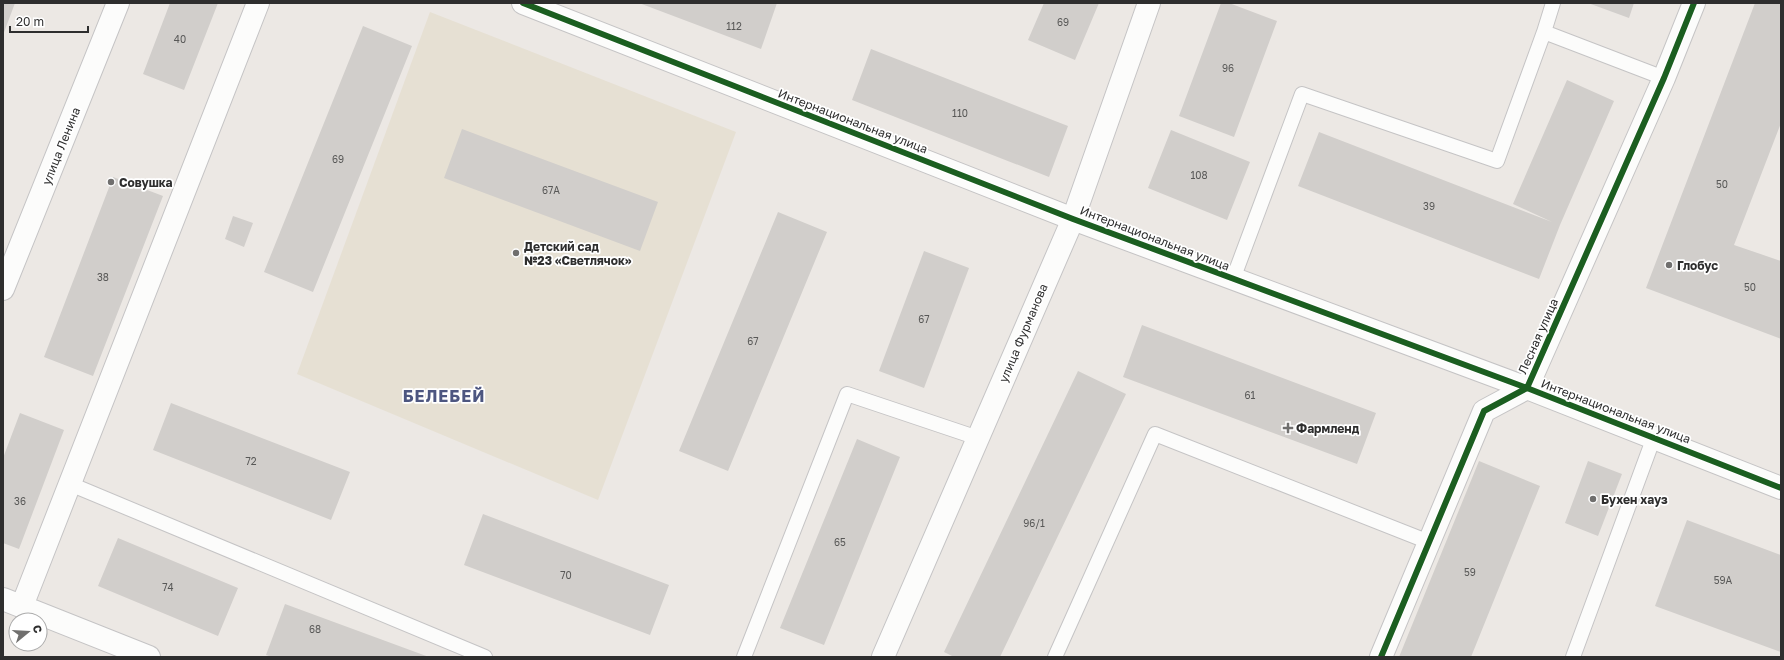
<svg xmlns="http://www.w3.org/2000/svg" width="1784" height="660" font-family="'Golos Text',sans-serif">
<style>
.education{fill:#e6e0d3}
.building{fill:#d1cecb}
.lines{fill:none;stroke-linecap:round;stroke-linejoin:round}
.lane-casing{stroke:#c5c4c5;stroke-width:16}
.street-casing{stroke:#c5c4c5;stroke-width:24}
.secondary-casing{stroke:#c5c4c5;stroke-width:24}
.lane{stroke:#fcfcfb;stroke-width:14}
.street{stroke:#fcfcfb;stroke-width:22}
.secondary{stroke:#fcfcfb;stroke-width:22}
.cycleway-casing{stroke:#fff;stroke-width:8}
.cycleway{stroke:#1b5e20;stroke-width:6}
.poi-dot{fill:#706f6e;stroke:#fff;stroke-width:1.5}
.labels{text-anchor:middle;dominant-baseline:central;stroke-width:3.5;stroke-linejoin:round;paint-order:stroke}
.number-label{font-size:10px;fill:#585857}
.street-label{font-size:12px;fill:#2e2e2e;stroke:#fff}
.poi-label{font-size:12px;font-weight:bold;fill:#2e2e2e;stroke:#fff;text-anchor:start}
.district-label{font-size:16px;font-weight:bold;letter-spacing:1px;fill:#4d5680;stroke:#fff}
</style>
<rect width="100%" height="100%" fill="#ece8e4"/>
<path class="education" d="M430 12 736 132 598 500 297 374Z"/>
<path class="building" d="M3 3H15L3 35Z
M170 3H218L184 90 143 74Z
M639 3H777L761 49Z
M1044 3H1099L1075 60 1028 40Z
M1221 3H1229L1277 21 1234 137 1179 116Z
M1588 3H1634L1629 18Z
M1755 3H1781V123L1734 245 1781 261V339L1646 288Z
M363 26 412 46 313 292 264 272Z
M871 49 1068 126 1049 177 852 100Z
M1567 80 1614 101 1560 225 1539 279 1298 186 1319 132 1552 222 1513 204Z
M462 129 658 202 640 251 444 178Z
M1171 130 1250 162 1227 220 1148 188Z
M113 177 163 196 93 376 44 357Z
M778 212 827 232 728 471 679 451Z
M233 216 253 223 244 247 225 239Z
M924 251 969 268 924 388 879 371Z
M1142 325 1376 413 1357 464 1123 377Z
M1078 371 1126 394 1000 657H954L944 652Z
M171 403 350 472 331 520 153 450Z
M20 413 64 430 19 549 3 543V458Z
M857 439 900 457 824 645 780 628Z
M1479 461 1540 486 1471 657H1399Z
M1588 461 1622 474 1598 536 1565 523Z
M483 514 669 585 650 635 464 565Z
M1687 520 1781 555V652L1655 606Z
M118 538 238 588 218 636 98 586Z
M285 604 429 657H272L266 655Z"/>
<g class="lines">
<g class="lane-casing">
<path id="lane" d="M1553 3 1544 32 1664 78
M1233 279 1302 94 1497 161 1544 32
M70 484 485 657
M744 657 847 394 978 438
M1055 657 1155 434 1429 542
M1573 657 1654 437"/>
</g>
<g class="street-casing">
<path id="street" d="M3 599 149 657
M22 606 258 3
M883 657 1073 219 1149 3
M1381 657 1484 411 1527 388 1664 78 1694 3"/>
</g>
<g class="secondary-casing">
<path id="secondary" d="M523 3 1073 219 1527 388 1781 488
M3 289 118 3"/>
</g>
<use href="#lane" class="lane"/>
<use href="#street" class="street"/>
<use href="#secondary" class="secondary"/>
<g class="cycleway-casing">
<path id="cycleway" d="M523 3 1073 219 1527 388 1781 488
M1381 657 1484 411 1527 388 1664 78 1694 3"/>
</g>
<use href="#cycleway" class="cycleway"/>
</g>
<g class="poi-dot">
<circle cx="111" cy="182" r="4"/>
<circle cx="516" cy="253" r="4"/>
<circle cx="1669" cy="265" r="4"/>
<path d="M1286 422h4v4h4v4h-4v4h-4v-4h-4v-4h4z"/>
<circle cx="1593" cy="499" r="4"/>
</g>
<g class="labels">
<g class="number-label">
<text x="1063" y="22">69</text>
<text x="734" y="26">112</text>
<text x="180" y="39">40</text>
<text x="1228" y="68">96</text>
<text x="960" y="113">110</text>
<text x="338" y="159">69</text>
<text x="1199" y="175">108</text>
<text x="1722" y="184">50</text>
<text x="551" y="190">67А</text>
<text x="1429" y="206">39</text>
<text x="103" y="277">38</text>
<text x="1750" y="287">50</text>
<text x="924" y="319">67</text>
<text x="753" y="341">67</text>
<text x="1250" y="395">61</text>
<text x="251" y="461">72</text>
<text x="20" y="501">36</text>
<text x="1034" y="523">96/1</text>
<text x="840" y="542">65</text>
<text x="1470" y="572">59</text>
<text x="566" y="575">70</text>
<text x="1723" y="580">59А</text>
<text x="168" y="587">74</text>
<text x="315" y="629">68</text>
</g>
<g class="street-label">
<text transform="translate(853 121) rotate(21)">Интернациональная улица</text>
<text transform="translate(61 146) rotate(-68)">улица Ленина</text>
<text transform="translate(1155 238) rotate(21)">Интернациональная улица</text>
<text transform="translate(1023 333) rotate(-67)">улица Фурманова</text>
<text transform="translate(1538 336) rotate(-66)">Лесная улица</text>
<text transform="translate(1616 411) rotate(21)">Интернациональная улица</text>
</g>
<g class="poi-label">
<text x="119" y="182">Совушка</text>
<text x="524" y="246">Детский сад<tspan x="524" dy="14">№23 «Светлячок»</tspan></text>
<text x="1677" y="265">Глобус</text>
<text x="1296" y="428">Фармленд</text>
<text x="1601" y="499">Бухен хауз</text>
</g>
<g class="district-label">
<text x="444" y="396">БЕЛЕБЕЙ</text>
</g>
</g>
<rect width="1784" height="660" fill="none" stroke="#2e2e2e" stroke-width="8"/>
<g transform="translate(28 632) rotate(72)"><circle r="19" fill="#ffffff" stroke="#ababab"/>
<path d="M0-3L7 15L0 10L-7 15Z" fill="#706f6e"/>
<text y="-6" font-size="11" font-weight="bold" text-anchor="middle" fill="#2e2e2e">С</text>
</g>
<path d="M10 26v6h78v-6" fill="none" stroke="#2e2e2e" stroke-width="2"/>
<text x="16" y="26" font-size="12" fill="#2e2e2e" stroke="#ffffff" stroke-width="3" paint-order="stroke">20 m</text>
</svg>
